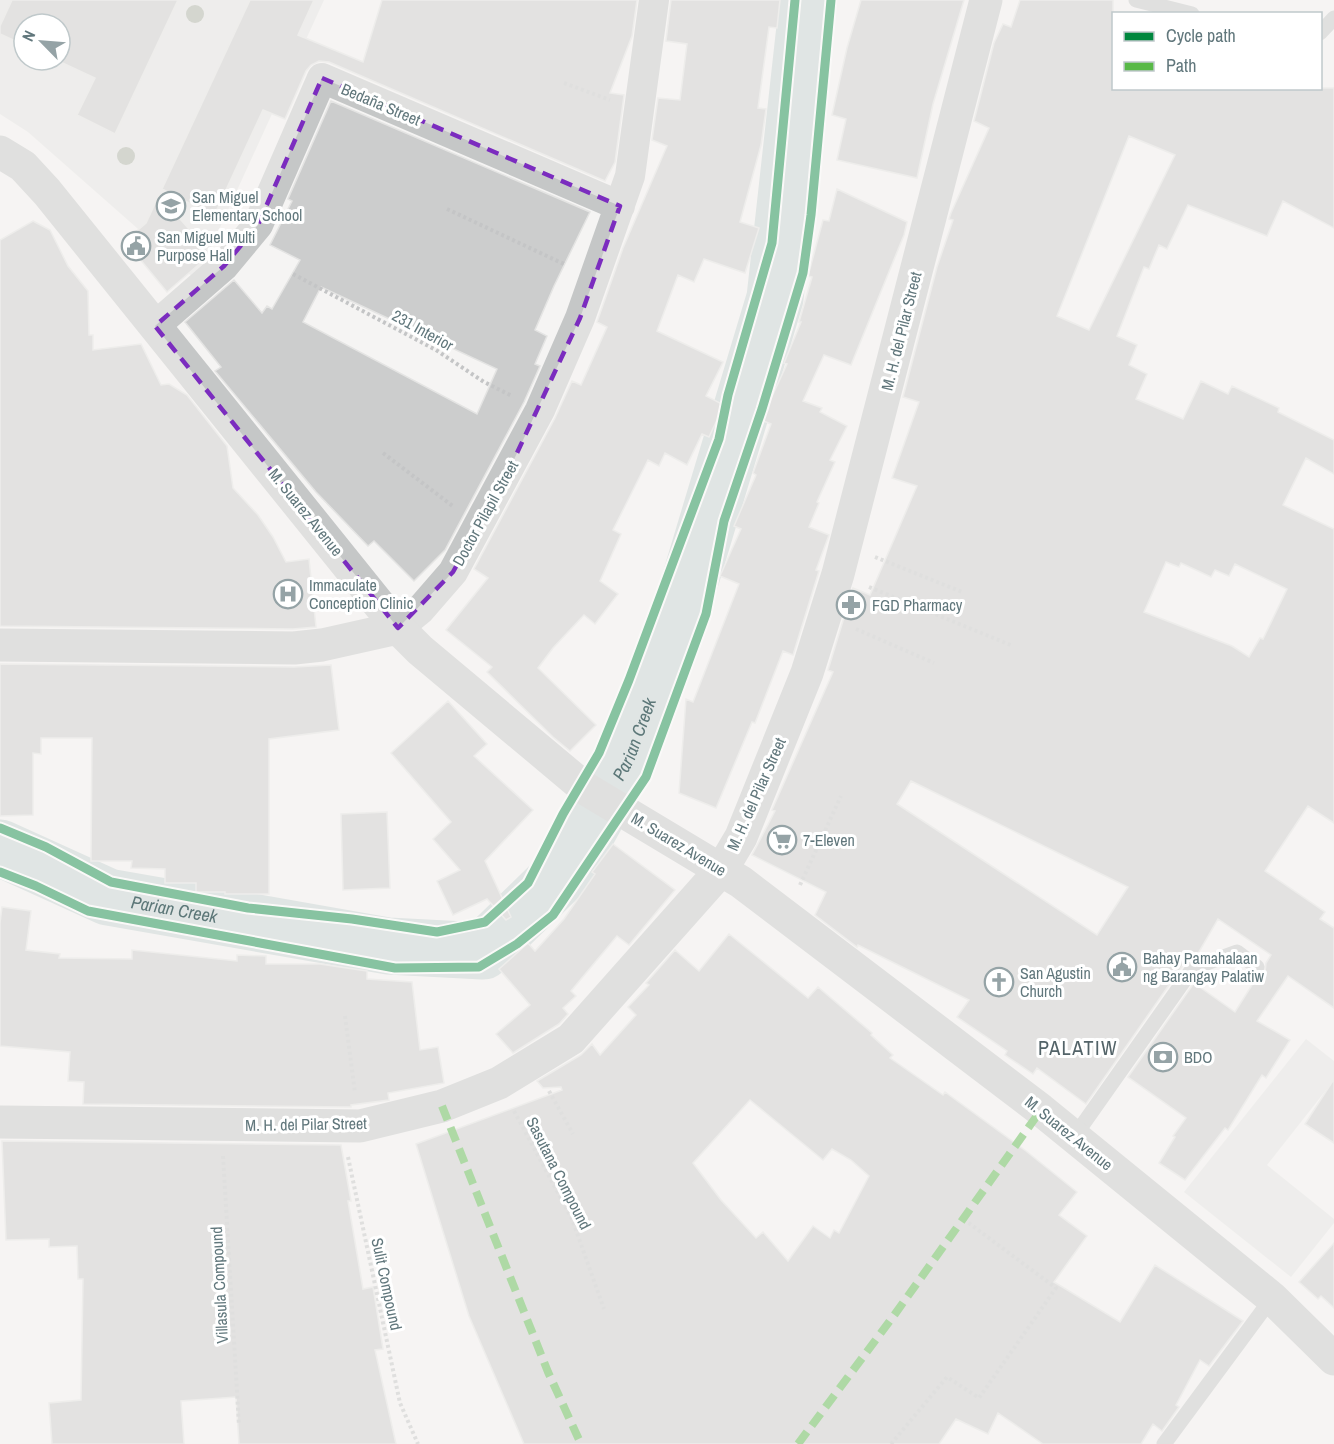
<svg xmlns="http://www.w3.org/2000/svg" width="1334" height="1444" font-family="'Archivo Narrow',sans-serif">
<style>
.built{fill:#e5e5e4;fill-rule:evenodd}
.lines{fill:none;stroke-linecap:round;stroke-linejoin:round}
.river{stroke:#c6d2d2;stroke-width:57}
.building{fill:#cccdcd;stroke:#e4e4e3;stroke-width:1.5;fill-rule:evenodd}
.path{stroke:#c4c5c6;stroke-width:4;stroke-dasharray:3 3;stroke-linecap:butt}
.service{stroke:#c5c7c7;stroke-width:15}
.minor{stroke:#c5c7c7;stroke-width:30}
.tertiary{stroke:#c5c7c7;stroke-width:33}
.quiet{stroke:#58b947;stroke-width:8;stroke-dasharray:15 8;stroke-linecap:butt}
.cycleway-casing{stroke:#fff;stroke-width:13}
.cycleway{stroke:#00873e;stroke-width:9}
.tree{fill:#aab1a4}
.marked{fill:none;stroke:#7b2cbf;stroke-width:4.5;stroke-dasharray:12 8;stroke-linejoin:round}
.labels{text-anchor:middle;dominant-baseline:central;stroke-width:6;stroke-linejoin:round;paint-order:stroke}
.street-label{font-size:16px;fill:#61777c;stroke:#fff}
.poi-label{font-size:16px;fill:#61777c;stroke:#fff;text-anchor:start}
.water-label{font-size:18px;font-style:italic;fill:#5c7778;stroke:#fff}
.quarter-label{font-size:20px;letter-spacing:1.5px;fill:#536368;stroke:#fff}
</style>
<rect width="100%" height="100%" fill="#f5f4f3"/>
<path class="built" d="M0 0H324L196 280 28 132 0 114ZM24 24H60V60H24Z
M1306 1039 1334 1061V1080L1267 1165 1334 1219V1223L1291 1277 1184 1192Z"/>
<g class="lines">
<path class="river" id="s1" d="M0 848 108 897 388 946 483 951 567 869 628 758 677 624 775 298 808 0"/>
</g>
<path class="building" d="M12 0H178L115 134 77 115 95 78 56 60H60V24H24V45L0 34V26Z
M250 0H314L298 35 363 62 382 0H637L632 36 610 93 624 95 615 162 605 181 329 62 319 61 311 65 306 71 285 119 263 110 214 216 162 189Z
M671 0H780L777 28 769 27 758 108 766 109 761 145 740 222 759 228 745 273 704 259 694 282 678 275 657 331 723 362 706 396 724 405 709 437 702 434 687 465 665 453 659 466 648 460 613 530 621 534 600 581 618 594 595 624 584 615 553 648 538 668 596 725 570 751 553 737 487 672 492 667 446 630 488 578 474 569 555 418 572 381 581 385 607 327 597 322 623 248 667 146 652 140 658 98 680 100 687 44 666 41Z
M861 0H964L933 104 917 178 837 160 846 119 832 115 847 48Z
M1020 0H1113V88H1334V228L1283 201 1267 236 1188 205 1167 249 1159 245 1149 269 1144 267 1117 336 1137 345 1129 365 1147 374 1136 399 1183 419 1201 381 1228 394 1232 386 1279 408 1278 412 1334 440V474L1306 458 1283 505 1334 529V823L1308 806 1265 871 1325 912 1320 919 1334 928V1008L1288 976 1257 1021 1290 1040 1266 1078 1262 1075 1228 1130 1225 1128 1185 1180 1159 1163 1175 1137 1173 1136 1186 1118 1128 1077 1194 983 1235 1012 1257 977 1265 972 1266 963 1271 955 1218 919 1196 957 1185 962 1086 1104 1037 1068 1033 1074 1005 1055 1007 1051 957 1017 969 1000 858 945 857 947 815 915 826 892 752 855 775 811 772 810 833 672 828 670 853 588 870 595 917 486 892 478 919 402 903 397 937 267 953 220 949 219 951 213 989 128 974 121 994 43 1003 24 1011 27ZM1129 136 1175 155 1089 330 1057 316ZM1166 562 1179 567 1181 563 1211 577 1215 570 1229 576 1235 564 1287 589 1263 639 1260 638 1249 657 1232 646 1144 612ZM911 781 1128 887 1097 935 897 804Z
M331 101 590 212 554 286 535 330 547 336 535 364 540 366 524 402 445 550 414 581 374 541 368 546 316 492 215 371 221 367 185 322 234 280 262 313 267 306 272 309 300 260 270 245 292 201 288 199ZM321 287 497 369 477 414 303 322Z
M837 189 907 222 904 235 851 365 824 355 803 401 822 408 820 412 847 426 830 460 835 462 817 502 819 503 809 527 829 535 816 570 819 571 793 655 783 651 755 723 752 722 716 808 679 793 686 699 693 702 739 584 720 576 741 529 734 526 756 475 753 473 771 424 761 420 787 364 784 363 801 322H799L812 277 808 276 823 220 829 221Z
M159 195 211 254 167 292 125 241 146 223Z
M33 221 50 230 68 266 88 291 89 335H93V350L141 344 161 385 169 384 187 395 227 446 233 488 258 515 273 537 286 562 309 559 316 627 293 629 0 626V240Z
M0 664 294 667 331 665 339 730 269 739V894H225V892H196V883H165V869L131 868 132 861H91L92 738H41V754L33 753V815L0 816Z
M448 701 487 744 474 756 533 810 485 861 511 917 506 920 487 899 453 915 437 881 460 870 433 839 451 822 391 753Z
M387 812 390 888 343 890 341 814Z
M613 844 675 890 629 945 617 936 571 991 576 996 563 1008 568 1014 559 1024 513 1053 496 1034 530 1005 499 969 528 943 535 951 564 919 595 874 592 872Z
M2 907 31 911 26 950 60 954 59 958 132 959V950L237 961V955L266 956V964H320L367 971V979L412 982 420 1050 438 1047 444 1083 388 1093 389 1100 351 1105V1107L83 1104 84 1082 68 1081 70 1052 0 1046V923Z
M729 934 808 998 818 987 872 1033 871 1035 893 1055 890 1058 943 1095 945 1092 1026 1151 1077 1192 1059 1215 1087 1236 1054 1282 1120 1322 1155 1265 1243 1321 1209 1366 1200 1360 1176 1405 1179 1407 1162 1431 1153 1424 1141 1444H1043L998 1413 988 1434 956 1419 939 1444H524L469 1316 416 1144 562 1090 561 1087 543 1088 537 1081 581 1055 592 1044 600 1055 636 1015 628 1007 649 985 646 983 675 950 699 971ZM750 1100 823 1160 832 1149 851 1160 869 1176 839 1233 834 1230 830 1238 813 1226 788 1261 763 1232 756 1238 721 1200 693 1163Z
M1334 1079V1143L1305 1124Z
M2 1141 341 1145 351 1201H348L363 1289 373 1287 383 1349 375 1350 396 1444H239L236 1397 181 1401 184 1444H52L49 1403 81 1400 83 1279H78L77 1246 49 1247V1239L6 1240Z
M1334 1243V1308L1321 1296 1318 1299 1299 1282Z"/>
<g class="lines">
<path class="path" d="M564 83 610 100
M447 209 566 265
M293 274 436 350 484 382 512 396
M383 453 454 507
M875 557 962 592
M869 587 1013 646
M856 629 934 663
M800 885 841 796
M345 1016 355 1093
M549 1091 573 1134
M514 1111 572 1219 604 1309
M223 1156 239 1425
M348 1157 400 1403 418 1444
M891 1444 947 1377 979 1398 1056 1288 962 1218"/>
<path class="service" d="M1136 0 1192 14
M1320 33 1334 18
M1074 1137 1193 968 1237 952 1257 967
M1164 1444 1272 1298"/>
<path class="minor" d="M155 326 224 266 258 225 322 78 620 206
M398 628 420 610 453 572 540 410 580 318 630 176 654 0"/>
<path class="tertiary" d="M0 152 23 166 47 192 398 628 420 650 586 789 741 882 1041 1110 1272 1298 1334 1359
M0 645 294 648 322 645 398 628
M0 1122 360 1126 442 1106 499 1083 571 1039 722 869 741 837 807 673 838 574 986 0"/>
<path class="quiet" d="M442 1106 548 1372 581 1444
M798 1444 895 1314 1041 1110"/>
<g class="cycleway-casing">
<path id="cycleway" d="M0 828 46 847 111 882 248 908 352 919 437 932 485 922 528 883 563 814 599 753 629 680 719 439 728 395 772 243 795 0
M0 872 36 886 88 911 395 968 479 967 517 944 553 915 646 777 706 614 724 521 762 409 803 273 811 215 831 0"/>
</g>
<use href="#cycleway" class="cycleway"/>
</g>
<g class="tree">
<circle cx="195" cy="14" r="9"/>
<circle cx="126" cy="156" r="9"/>
</g>
<path d="M0 0H1334V1444H0ZM322 78 620 206 580 318 510 468 453 572 398 628 155 326 224 266 258 225Z" fill="#f5f4f3" fill-opacity=".55" fill-rule="evenodd"/>
<path class="marked" d="M322 78 620 206 580 318 510 468 453 572 398 628 155 326 224 266 258 225Z"/>
<defs>
<g id="school-ring" transform="scale(1.5)"><circle r="9.5" fill="#fff" stroke="#95a3a6" stroke-width="1.5"/><path d="M0-5L7-2L0 1L-7-2ZM-4 1L0 2.5L4 1V4Q0 6-4 4Z" fill="#95a3a6"/></g>
<g id="civic-ring" transform="scale(1.5)"><circle r="9.5" fill="#fff" stroke="#95a3a6" stroke-width="1.5"/><path d="M-.6-6.5H3V-4.5H.6V-3L4-1V1h2V6H-6V1h2V-1L-.6-3ZM-1.2 2.5V6h2.4V2.5Z" fill="#95a3a6"/></g>
<g id="hospital-ring" transform="scale(1.5)"><circle r="9.5" fill="#fff" stroke="#95a3a6" stroke-width="1.5"/><path d="M-5-5h3v3.5h4V-5h3V5h-3V1.5h-4V5h-3Z" fill="#95a3a6"/></g>
<g id="pharmacy-ring" transform="scale(1.5)"><circle r="9.5" fill="#fff" stroke="#95a3a6" stroke-width="1.5"/><path d="M-2-6h4v4h4v4h-4v4h-4v-4h-4v-4h4Z" fill="#95a3a6"/></g>
<g id="supermarket-ring" transform="scale(1.5)"><circle r="9.5" fill="#fff" stroke="#95a3a6" stroke-width="1.5"/><path d="M-6-5.5h2.5l.6 2H6L4.5 2H-2.5L-4.4-4H-6ZM-1.5 3.2a1.3 1.3 0 1 0 .1 0ZM3 3.2a1.3 1.3 0 1 0 .1 0Z" fill="#95a3a6"/></g>
<g id="church-ring" transform="scale(1.5)"><circle r="9.5" fill="#fff" stroke="#95a3a6" stroke-width="1.5"/><path d="M-1.2-6h2.4v3.5h3.3v2.4h-3.3V6h-2.4V-.1h-3.3v-2.4h3.3Z" fill="#95a3a6"/></g>
<g id="bank-ring" transform="scale(1.5)"><circle r="9.5" fill="#fff" stroke="#95a3a6" stroke-width="1.5"/><path d="M-6-4H6V4H-6ZM0-2.3a2.3 2.3 0 1 0 0 4.6a2.3 2.3 0 1 0 0-4.6Z" fill="#95a3a6"/></g>
</defs>
<g fill-rule="evenodd">
<use href="#school-ring" x="171" y="206"/>
<use href="#civic-ring" x="136" y="246"/>
<use href="#hospital-ring" x="288" y="594"/>
<use href="#pharmacy-ring" x="851" y="605"/>
<use href="#supermarket-ring" x="782" y="840"/>
<use href="#civic-ring" x="1122" y="967"/>
<use href="#church-ring" x="999" y="982"/>
<use href="#bank-ring" x="1163" y="1057"/>
</g>
<g class="labels">
<g class="street-label">
<text transform="translate(381 104) rotate(23)">Bedaña Street</text>
<text transform="translate(423 330) rotate(29)">231 Interior</text>
<text transform="translate(901 331) rotate(-76)">M. H. del Pilar Street</text>
<text transform="translate(306 512) rotate(51)">M. Suarez Avenue</text>
<text transform="translate(485 513) rotate(-61)">Doctor Pilapil Street</text>
<text transform="translate(756 794) rotate(-66)">M. H. del Pilar Street</text>
<text transform="translate(679 844) rotate(31)">M. Suarez Avenue</text>
<text transform="translate(306 1124) rotate(-1)">M. H. del Pilar Street</text>
<text transform="translate(1069 1133) rotate(39)">M. Suarez Avenue</text>
<text transform="translate(559 1173) rotate(63)">Sasutana Compound</text>
<text transform="translate(387 1284) rotate(78)">Sulit Compound</text>
<text transform="translate(219 1285) rotate(-93)">Villasula Compound</text>
</g>
<g class="poi-label">
<text x="192" y="197">San Miguel<tspan x="192" dy="18">Elementary School</tspan></text>
<text x="157" y="237">San Miguel Multi<tspan x="157" dy="18">Purpose Hall</tspan></text>
<text x="309" y="585">Immaculate<tspan x="309" dy="18">Conception Clinic</tspan></text>
<text x="872" y="605">FGD Pharmacy</text>
<text x="803" y="840">7-Eleven</text>
<text x="1143" y="958">Bahay Pamahalaan<tspan x="1143" dy="18">ng Barangay Palatiw</tspan></text>
<text x="1020" y="973">San Agustin<tspan x="1020" dy="18">Church</tspan></text>
<text x="1184" y="1057">BDO</text>
</g>
<g class="water-label">
<text stroke="none"><textPath href="#s1" startOffset="762">Parian Creek</textPath></text>
<text stroke="none"><textPath href="#s1" startOffset="186">Parian Creek</textPath></text>
</g>
<g class="quarter-label">
<text x="1078" y="1047">PALATIW</text>
</g>
</g>
<rect x="1112" y="12" width="210" height="78" fill="#ffffff" stroke="#c0c9cb" stroke-width="1.5"/>
<rect x="1124" y="32" width="30" height="9" fill="#00873e" stroke="#c0c9cb" stroke-width="1.5"/>
<text x="1166" y="42" font-size="18" fill="#61777c">Cycle path</text>
<rect x="1124" y="62" width="30" height="9" fill="#58b947" stroke="#c0c9cb" stroke-width="1.5"/>
<text x="1166" y="72" font-size="18" fill="#61777c">Path</text>
<g transform="translate(42 42) rotate(295)"><circle r="28" fill="#ffffff" stroke="#c0c9cb" stroke-width="1.5"/>
<path d="M0-4.5L10 22L0 15L-10 22Z" fill="#95a3a6"/>
<text y="-9" font-size="16" font-weight="bold" text-anchor="middle" fill="#61777c">N</text>
</g>
</svg>
